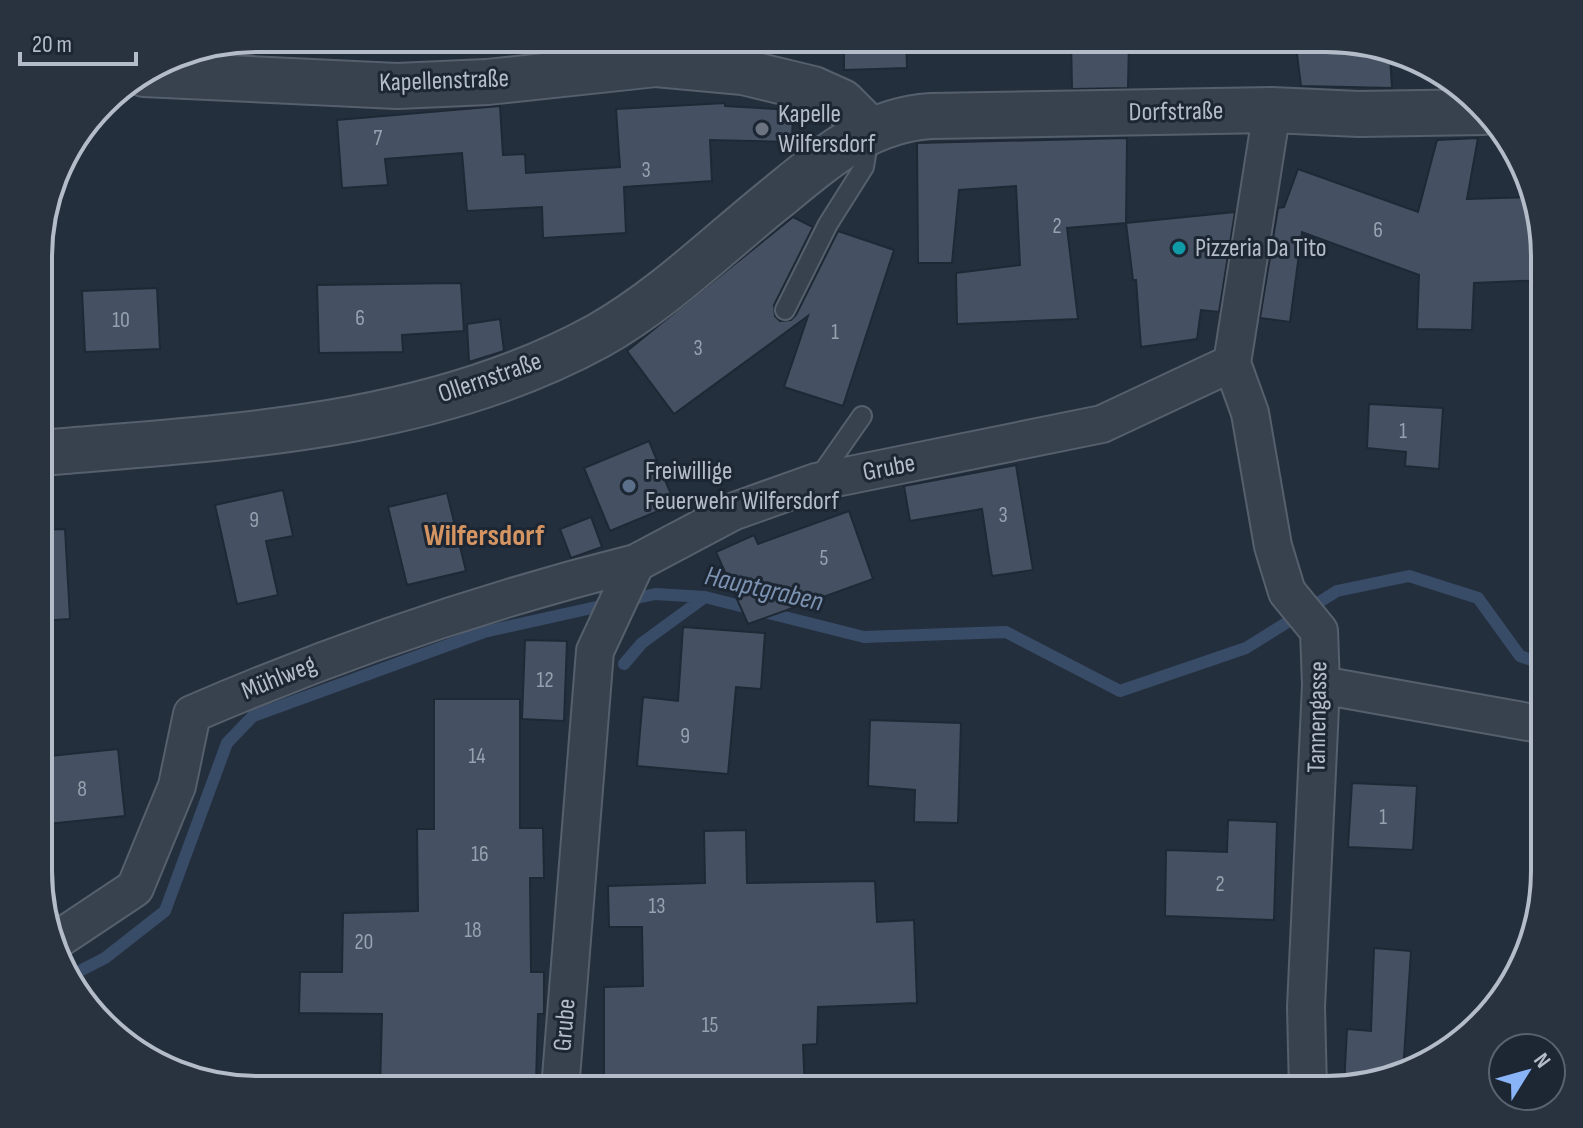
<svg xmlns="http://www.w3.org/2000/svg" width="1583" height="1128" font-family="'Sofia Sans Condensed',sans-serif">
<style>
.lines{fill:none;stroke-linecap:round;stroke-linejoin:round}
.stream{stroke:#394c67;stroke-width:12}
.building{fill:#455162;stroke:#1f2835;stroke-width:2}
.service-casing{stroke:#565f6c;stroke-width:22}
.minor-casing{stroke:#565f6c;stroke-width:40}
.tertiary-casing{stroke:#565f6c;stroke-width:48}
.service{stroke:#38414e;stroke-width:18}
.minor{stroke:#38414e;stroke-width:36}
.tertiary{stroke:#38414e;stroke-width:44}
.worship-dot{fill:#6b7280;stroke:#1d2633;stroke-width:3}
.culture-dot{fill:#0f9aa8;stroke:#1d2633;stroke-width:3}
.service-dot{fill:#5c6f8a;stroke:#1d2633;stroke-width:3}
.labels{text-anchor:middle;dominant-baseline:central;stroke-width:6;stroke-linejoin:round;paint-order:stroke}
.number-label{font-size:22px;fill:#98a1af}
.street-label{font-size:26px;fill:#b4bcc9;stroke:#1d2633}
.poi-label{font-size:26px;fill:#b4bcc9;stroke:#1d2633;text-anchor:start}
.water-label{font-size:28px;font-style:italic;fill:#7c92b1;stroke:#1d2633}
.quarter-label{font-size:30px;font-weight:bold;fill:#d59563;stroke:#1d2633}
.rim{fill:none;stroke:#b4bcc9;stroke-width:4}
</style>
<rect width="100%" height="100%" fill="#242f3e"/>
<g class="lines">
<path class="stream" d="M624 664 642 643 705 597
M66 978 105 958 165 911 227 743 253 716 484 632 655 594 705 597 864 637 1006 632 1120 691 1246 648 1337 591 1409 576 1478 598 1520 656 1545 665"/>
</g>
<path class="building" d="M844 38H906L907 68 844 70Z
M1295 38H1340L1343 52 1390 57 1392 88 1301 86Z
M1071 40H1129L1128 88 1072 89Z
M725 103V106L793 110 792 142 710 140 712 181 624 187 626 233 543 238 542 207 467 211 462 153 385 159 388 185 342 188 337 120 500 106 503 155 525 154 526 173 620 167 616 109Z
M1127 138 1126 223 1067 228 1078 319 957 324 956 273 1020 265 1016 186 959 190 952 263H918L917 143Z
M1478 138 1467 199 1532 197 1545 243V280L1474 283 1472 330 1417 329 1419 275 1302 232 1290 322 1260 318 1278 208 1284 207 1298 169 1418 212 1437 140Z
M1235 212 1219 312 1201 310 1197 339 1141 347 1136 280H1133L1126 223Z
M793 217 813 227 774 305 775 316 780 321 791 320 796 315 838 231 894 250 843 406 784 387 808 316 674 414 627 351Z
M461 283 464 331 402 335 403 352 319 353 317 285Z
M157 288 160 349 85 352 82 291Z
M500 319 504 351 469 362 467 324Z
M1369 404 1443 408 1439 469 1405 466 1406 452 1367 448Z
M649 441 675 504 610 531 584 468Z
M1016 465 1033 570 992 576 982 509 910 521 904 486Z
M283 490 293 536 266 541 278 595 237 604 215 505Z
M447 493 466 571 407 585 388 507Z
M849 511 873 579 748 624 716 552 754 535 758 544Z
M591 517 602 547 571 558 560 529Z
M65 529 70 619 40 621V530Z
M683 627 765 633 761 689 736 687 728 774 637 766 643 697 678 701Z
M525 640 567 641 564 721 522 719Z
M434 699H520V828H543L544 878H530L531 972H544V1014H538L536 1083 421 1079 420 1090H380L382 1014 299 1013 300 972H342L343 913 418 911 417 829H434Z
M870 720 961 723 958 823 914 822 915 790 868 786Z
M118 749 125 816 47 824 40 757Z
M1352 783 1417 786 1413 850 1348 847Z
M1228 820 1277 822 1274 920 1165 916 1166 850 1227 852Z
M746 830 747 883 875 881 877 922 914 920 917 1003 818 1007 817 1044 803 1045 805 1090H604V987L643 986 642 927H609L608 886 705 883 704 831Z
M1374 948 1411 951 1403 1072 1344 1086 1347 1029 1371 1031Z"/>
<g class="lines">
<g class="service-casing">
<path id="service" d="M785 310 828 224 864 167 869 137
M818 479 862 416"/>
</g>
<g class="minor-casing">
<path id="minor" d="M1232 363 1250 413 1273 546 1287 592 1319 631 1321 685 1306 1007 1308 1090
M1321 685 1545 725
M54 942 135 888 177 786 192 714C336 652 483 601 636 563
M560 1090 595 651 636 563 732 512 816 482 1102 424 1232 363 1272 110"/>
</g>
<g class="tertiary-casing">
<path id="tertiary" d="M144 74 397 86 487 82 656 64 743 72 813 89 842 102 870 130
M40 453C229 437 428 429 598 336 662 300 718 245 775 199 823 160 866 120 931 116L1272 110 1359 114 1483 112"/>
</g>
<use href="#service" class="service"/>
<use href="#minor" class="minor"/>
<use href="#tertiary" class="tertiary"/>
</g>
<circle class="worship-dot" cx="762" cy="129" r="8"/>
<circle class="culture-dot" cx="1179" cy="248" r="8"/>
<circle class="service-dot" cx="629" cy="486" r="8"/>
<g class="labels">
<g class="number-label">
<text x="378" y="138">7</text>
<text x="646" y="170">3</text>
<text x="1057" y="226">2</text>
<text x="1378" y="230">6</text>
<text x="360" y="318">6</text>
<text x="121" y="320">10</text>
<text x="835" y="332">1</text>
<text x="698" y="348">3</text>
<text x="1403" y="431">1</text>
<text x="1003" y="515">3</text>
<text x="254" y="520">9</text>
<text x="824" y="558">5</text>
<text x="545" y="680">12</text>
<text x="685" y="736">9</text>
<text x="477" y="756">14</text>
<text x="82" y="789">8</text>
<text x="1383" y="817">1</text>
<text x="480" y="854">16</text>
<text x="1220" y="884">2</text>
<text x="657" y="906">13</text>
<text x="473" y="930">18</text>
<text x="364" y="942">20</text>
<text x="710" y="1025">15</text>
</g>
<g class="street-label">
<text transform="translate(444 81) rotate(-2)">Kapellenstraße</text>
<text transform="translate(1176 112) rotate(-1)">Dorfstraße</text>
<text transform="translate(490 378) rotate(-19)">Ollernstraße</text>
<text transform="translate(889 468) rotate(-11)">Grube</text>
<text transform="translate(279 678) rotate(-22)">Mühlweg</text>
<text transform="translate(1318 717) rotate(-89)">Tannengasse</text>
<text transform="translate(565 1025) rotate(-85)">Grube</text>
</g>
<g class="poi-label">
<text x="778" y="114">Kapelle<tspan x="778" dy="30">Wilfersdorf</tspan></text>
<text x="1195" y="248">Pizzeria Da Tito</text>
<text x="645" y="471">Freiwillige<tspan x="645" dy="30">Feuerwehr Wilfersdorf</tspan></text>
</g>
<g class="water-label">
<text transform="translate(764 589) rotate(13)">Hauptgraben</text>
</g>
<g class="quarter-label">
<text x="484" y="536">Wilfersdorf</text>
</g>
</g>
<path d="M0 0H1583V1128H0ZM257 52H1326A205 205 0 0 1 1531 257V871A205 205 0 0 1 1326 1076H257A205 205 0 0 1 52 871V257A205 205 0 0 1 257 52Z" fill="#29323f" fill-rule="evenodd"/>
<path class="rim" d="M257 52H1326A205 205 0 0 1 1531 257V871A205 205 0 0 1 1326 1076H257A205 205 0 0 1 52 871V257A205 205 0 0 1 257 52Z"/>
<g transform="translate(1527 1072) rotate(53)"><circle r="38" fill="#1d2633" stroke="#59626f" stroke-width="2"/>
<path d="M0-6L14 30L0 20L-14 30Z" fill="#8ab4f8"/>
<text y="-12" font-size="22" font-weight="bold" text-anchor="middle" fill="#b4bcc9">N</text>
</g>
<path d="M20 52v12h116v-12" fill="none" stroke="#b4bcc9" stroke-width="4"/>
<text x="32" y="52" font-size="24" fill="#b4bcc9" stroke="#1d2633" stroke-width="6" paint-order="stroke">20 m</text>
</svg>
